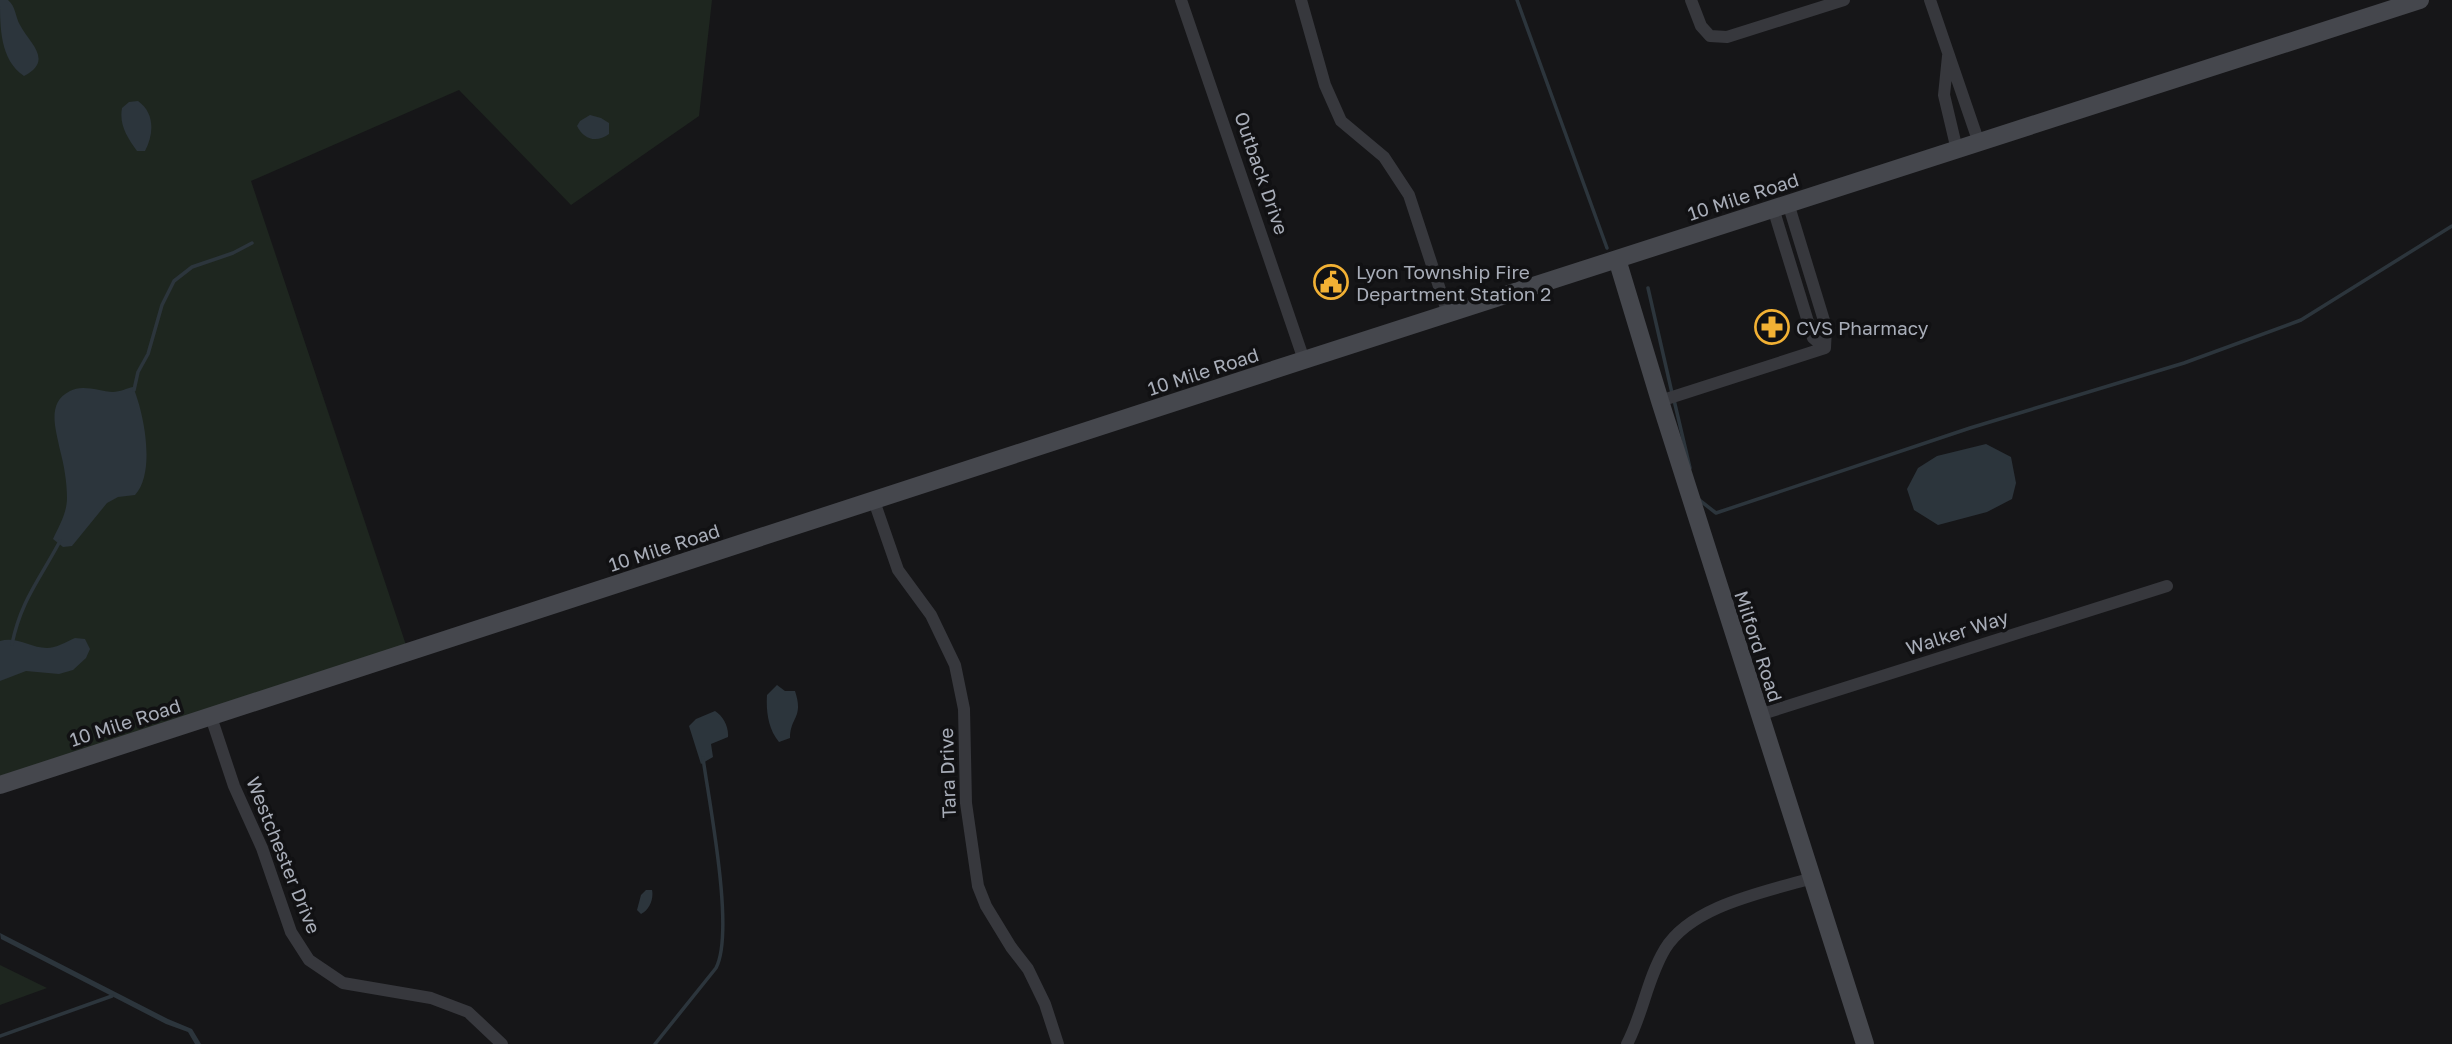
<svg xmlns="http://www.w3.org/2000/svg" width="2452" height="1044" font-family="'Golos Text',sans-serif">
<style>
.green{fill:#1e261f}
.water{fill:#2c353c}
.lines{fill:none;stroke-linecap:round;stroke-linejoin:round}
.stream{stroke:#2c353c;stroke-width:3.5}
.street{stroke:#37383d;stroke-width:12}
.secondary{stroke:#45474d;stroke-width:18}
.labels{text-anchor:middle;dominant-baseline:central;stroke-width:7;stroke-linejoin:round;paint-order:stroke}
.street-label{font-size:19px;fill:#a8adb8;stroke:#111113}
.poi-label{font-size:19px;fill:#a8adb8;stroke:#111113;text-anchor:start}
</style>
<rect width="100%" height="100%" fill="#161618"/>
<path class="green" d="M0 0H712L699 116 571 205 459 90 251 181 407 648 0 778Z
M0 965 47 988 0 1005Z"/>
<path class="water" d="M0 0H8C16 7 15 16 20 25 30 44 54 60 24 76 0 60 0 27 0 0Z
M138 101C155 113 154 134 145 151H137C127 137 119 125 122 108L129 102Z
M590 115 601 118 609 123V134C597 143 584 140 577 126L580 121Z
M133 387C144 413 156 472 135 495L118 497 107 503 72 546 63 547 53 539C59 526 67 513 67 498 67 482 64 465 60 450 56 429 46 403 70 391 82 384 99 391 113 392 120 392 127 388 133 387Z
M1986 444 2011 457 2016 483 2012 499 1987 512 1938 525 1914 510 1907 489 1918 468 1937 456Z
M75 638 85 639 90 649 86 658 73 670 59 674 26 671 0 681V641C17 636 30 648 47 648 56 648 66 642 75 638Z
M777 685 785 691H795C804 718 790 717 790 738L779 742C768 729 766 711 767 695Z
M715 711C723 716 729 727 728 737L711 744 713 757 701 764 689 726 696 719Z
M646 890H652C654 899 649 910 641 914L637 910 641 895Z
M0 933 168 1019 192 1029 201 1044H195L188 1032 166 1024 1 939Z"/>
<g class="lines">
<path class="stream" d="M1517 0 1607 248
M1648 288 1672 393
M134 390 138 372 148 354 162 305 174 281 192 267 233 253 252 243
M1674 400 1690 468
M1698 499 1716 513 1970 428 2184 363 2301 320 2452 226
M12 644C21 600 40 579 60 541
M0 1036 112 996
M655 1044 716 968C735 932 709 802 703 758"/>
<path class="street" d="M1181 0 1304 360
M1301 0 1325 85 1341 121 1384 157 1409 195 1448 314
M1691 0 1701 26 1710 36 1727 37 1844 0
M1930 0 1979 143
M1948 56 1944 95 1957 150
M1773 208 1813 338 1825 348 1826 327 1788 203
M1660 401 1825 348
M874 501 898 570 931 615 955 665 964 709 966 803 978 886 986 906 1011 947 1028 969 1045 1004 1058 1044
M1759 715 2167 586
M211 717 234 786 262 848 291 932 309 960 343 983 431 998 468 1012 502 1044
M1627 1044C1643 1014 1647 979 1665 949 1692 905 1766 892 1812 878"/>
<path class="secondary" d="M1617 259 1660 401 1865 1044
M0 785 1304 360 2420 0"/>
</g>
<defs>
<g id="civic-ring" transform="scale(1.75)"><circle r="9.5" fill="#111113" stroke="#f2b134" stroke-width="1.5"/><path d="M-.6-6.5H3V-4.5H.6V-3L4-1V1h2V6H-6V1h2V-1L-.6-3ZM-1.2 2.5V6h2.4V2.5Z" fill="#f2b134"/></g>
<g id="pharmacy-ring" transform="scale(1.75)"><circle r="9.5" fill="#111113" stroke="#f2b134" stroke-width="1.5"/><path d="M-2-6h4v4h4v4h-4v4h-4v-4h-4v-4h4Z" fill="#f2b134"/></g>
</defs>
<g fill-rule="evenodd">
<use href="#civic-ring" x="1331" y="282"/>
<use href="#pharmacy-ring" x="1772" y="327"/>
</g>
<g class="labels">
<g class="street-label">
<text transform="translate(1262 173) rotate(71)">Outback Drive</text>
<text transform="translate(1743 196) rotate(-18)">10 Mile Road</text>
<text transform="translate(1203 371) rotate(-18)">10 Mile Road</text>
<text transform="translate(664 547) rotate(-18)">10 Mile Road</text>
<text transform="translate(1957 632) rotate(-18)">Walker Way</text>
<text transform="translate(1759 646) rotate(72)">Milford Road</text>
<text transform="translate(125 722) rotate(-18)">10 Mile Road</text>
<text transform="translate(947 773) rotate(-92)">Tara Drive</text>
<text transform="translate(284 855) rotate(68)">Westchester Drive</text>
</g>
<g class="poi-label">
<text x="1356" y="271">Lyon Township Fire<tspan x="1356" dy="22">Department Station 2</tspan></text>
<text x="1796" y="327">CVS Pharmacy</text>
</g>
</g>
</svg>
